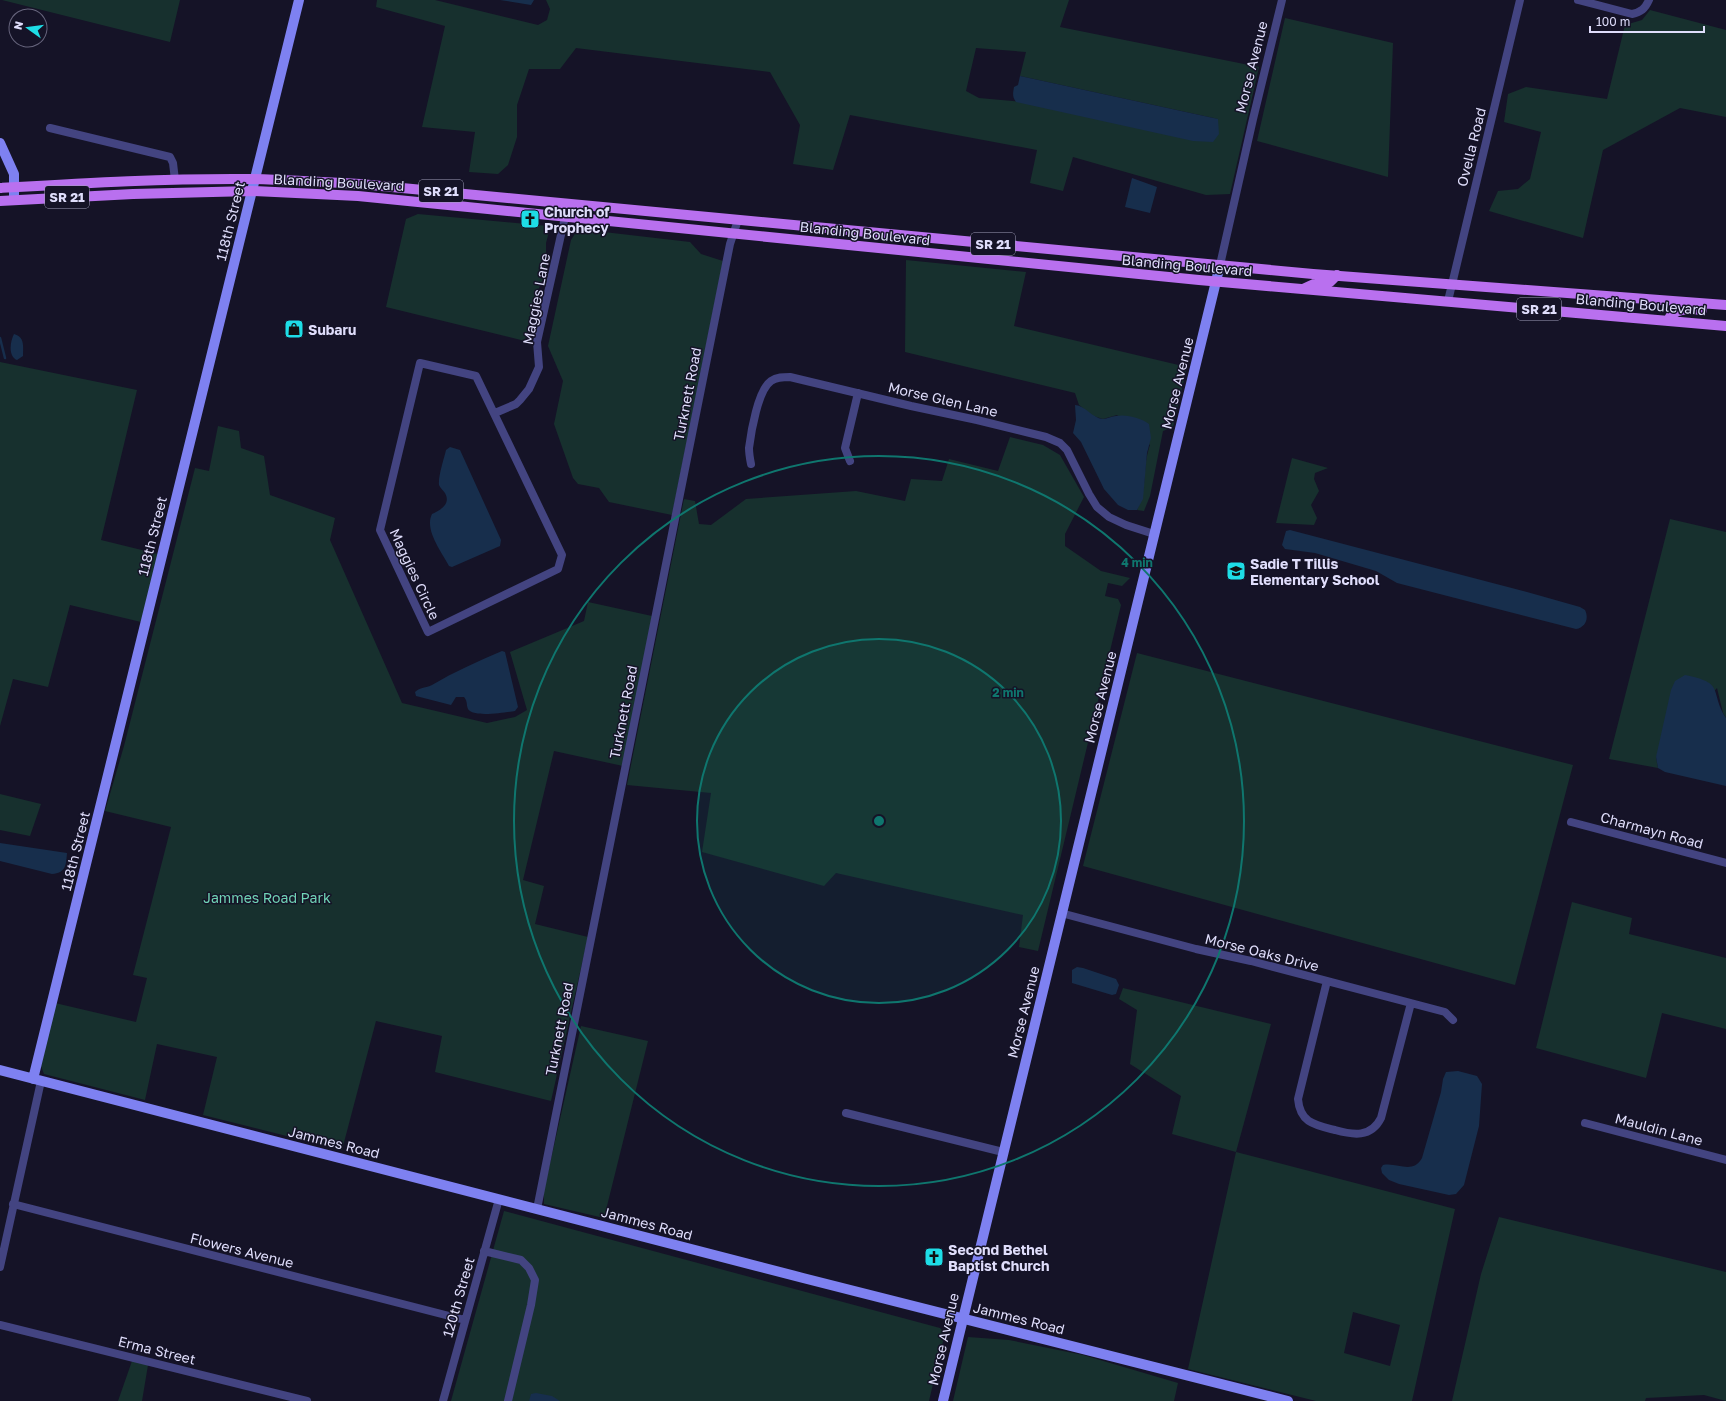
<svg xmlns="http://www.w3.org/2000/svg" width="1726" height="1401" font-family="'Golos Text',sans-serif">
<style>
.green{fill:#17302e;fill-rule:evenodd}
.water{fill:#172e4c}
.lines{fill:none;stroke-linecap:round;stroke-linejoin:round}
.stream{stroke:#172e4c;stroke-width:2.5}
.street{stroke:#434481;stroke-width:8}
.secondary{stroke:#7e81f1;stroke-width:10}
.primary{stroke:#b970ef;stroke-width:10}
.ring{fill:none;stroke:#0f766e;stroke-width:2}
.labels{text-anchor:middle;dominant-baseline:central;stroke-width:3;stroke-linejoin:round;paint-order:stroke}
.shield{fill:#151327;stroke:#a2a0bb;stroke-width:1}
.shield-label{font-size:13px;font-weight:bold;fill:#dfddfb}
.street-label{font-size:14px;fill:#dfddfb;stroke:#151327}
.poi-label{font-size:14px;font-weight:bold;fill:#dfddfb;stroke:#151327;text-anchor:start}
.park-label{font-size:14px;fill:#70d4b6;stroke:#151327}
.centre{fill:#0f766e;stroke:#151327;stroke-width:2}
.ring-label{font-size:12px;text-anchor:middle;font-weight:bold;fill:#0f766e;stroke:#151327;stroke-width:3;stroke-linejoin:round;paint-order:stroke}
</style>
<rect width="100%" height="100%" fill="#151327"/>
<path class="green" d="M2 0H180L170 42Z
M377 0H435L538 25 547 20 550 9 546 0H1069L1060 27 1259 67 1230 194 1206 195 1073 157 1063 191 1030 183 1037 150 850 115 833 170 793 164 800 125 770 72 576 48 560 69H529L517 105V137L508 165 498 174 469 172 475 132 422 127 445 26 376 7ZM976 48 1026 52 1020 76 1218 119 979 98 966 91Z
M1650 10 1726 30V117L1680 108 1603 150 1583 238 1489 211 1498 191 1518 189 1530 179 1541 132 1504 122 1508 94 1526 87 1607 99 1625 25 1642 20Z
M1285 18 1393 43 1388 177 1257 141Z
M418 214 548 226 550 228 546 243V272L535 297 525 341 386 307 406 219Z
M578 229 690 242 701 254 723 261 672 515 609 502 599 488 578 484 573 478 554 424 563 381 548 346 571 240Z
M906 260 1026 272 1014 326 1187 367 1173 427 1163 431 1150 496 1144 511 1137 510C1148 488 1142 467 1150 445L1117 415 1103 419 1093 416 1079 405 1075 393 905 352Z
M0 362 137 390 101 540 158 554 141 622 70 605 48 687 13 679 0 726Z
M218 426 239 431 241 448 264 456 270 495 335 518 330 540 402 703 487 723 515 717 527 710 510 652 584 621 588 602 652 616 623 766 554 751 523 880 544 886 535 924 588 937 551 1101 435 1072 442 1036 376 1021 342 1150 203 1115 217 1057 157 1044 145 1100 44 1074 41 1066 55 1003 136 1022 147 978 133 975 171 827 105 811 124 746 195 468 209 471Z
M1010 437 1043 445 1060 455 1084 497 1065 534V546L1101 571 1130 578 1122 586 1108 583 1105 596 1118 599 1121 605 1038 951 1019 947 1023 915 836 873 824 886 702 852 711 793 627 785 684 499 695 501 699 524 711 525 746 499 856 491 905 501 911 479 942 481 949 459 998 471Z
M1292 458 1328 468 1315 473 1314 479 1319 491 1311 505 1317 518 1314 525 1276 523Z
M1670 519 1726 532V718L1723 713 1717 688 1656 757 1658 768 1609 759Z
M1137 653 1573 765 1515 985 1083 866Z
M0 794 41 804 30 836 0 830Z
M1572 902 1632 918 1629 934 1726 958V1029L1662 1013 1646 1078 1536 1048Z
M1123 988 1271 1024 1236 1152 1455 1209 1412 1401H1316L1188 1369 1236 1152 1172 1134 1181 1096 1130 1064 1137 1010 1119 999ZM1353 1312 1400 1325 1390 1366 1344 1353Z
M581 1026 648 1041 604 1218 544 1204V1190Z
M504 1211 940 1328 945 1333 929 1401H451Z
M1499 1217 1726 1272V1401L1704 1395 1646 1398 1645 1401H1452L1481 1274Z
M968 1337 1009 1340 1083 1355 1178 1383 1174 1401H953Z
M132 1361 148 1365 142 1401H118Z"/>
<path class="water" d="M500 0H534L531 5Z
M1020 76 1218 119 1219 134 1213 142 1193 141 1016 102C1012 97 1013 93 1014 87L1018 85Z
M1132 178 1157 187 1150 213 1125 207Z
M14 334C25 337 23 346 23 356L17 360C8 356 10 342 14 334Z
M1075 405C1086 406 1092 418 1103 419 1107 419 1112 416 1116 416 1127 414 1141 418 1149 424L1151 438 1147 453 1143 499 1137 510H1128L1118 505 1104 489 1081 442 1073 433 1076 420Z
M450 447 460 450 501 540 500 546 452 567 449 566C442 552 424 530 432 514 441 510 451 504 445 493 443 490 440 488 439 485 438 476 444 459 446 450Z
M1290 530 1527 592 1580 607 1585 610C1589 618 1586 627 1576 629L1397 583 1376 571 1315 553 1285 549 1282 545 1286 531Z
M502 651 505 652 518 707 515 711C506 712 473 718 468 709 466 704 468 702 464 697H456L451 705 416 696 415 692C420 687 426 688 432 685 454 672 478 661 502 651Z
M1685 675C1726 683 1709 691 1726 718V786L1665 772 1658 768 1656 757 1671 690 1675 681Z
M0 843 67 853C66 865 66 873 52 874L0 861Z
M1077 967 1083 968 1116 979 1119 985 1116 994 1112 995 1072 983V970Z
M1458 1071 1477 1076 1482 1084 1479 1126 1464 1185 1456 1194 1449 1195 1399 1184 1389 1180 1382 1173 1381 1168 1383 1165C1398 1162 1412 1175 1422 1158L1441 1092 1443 1079 1446 1072Z
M536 1393 552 1396 560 1401H529L531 1394Z"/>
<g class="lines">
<path class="stream" d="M0 338 5 358"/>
<path class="street" d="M1578 0 1632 14C1641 12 1645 9 1649 0
M50 128 170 157 173 163 175 180
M1220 265 1253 119 1282 0
M1448 301 1520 0
M420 363 476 376 562 555 558 569 428 632 380 530Z
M495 413 516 404 520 400 529 389 539 367 537 342 565 217
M850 461 845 448 858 393
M751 464C750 459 749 453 749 448 751 432 758 390 771 381 777 377 783 377 790 377L911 406 977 420 1046 437 1060 443 1067 450 1089 494 1097 507 1109 517 1126 525 1154 534
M1571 822 1726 863
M1061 913 1196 949 1251 961 1445 1012 1453 1020
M1327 981 1298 1099C1300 1123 1315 1125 1335 1130 1353 1135 1371 1138 1381 1118L1411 1003
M846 1113 1003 1152
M1585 1123 1726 1160
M13 1204 465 1320
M537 1209 730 244 738 220
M484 1251 521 1260 529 1268 535 1280 531 1305 508 1401
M0 1267 41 1081
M0 1325 307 1401
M443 1401 499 1199"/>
<path class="secondary" d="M0 143 14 174V200
M0 1070 803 1278 1288 1401
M33 1079 299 0
M943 1401 1220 265"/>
<path class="primary" d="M0 188C85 183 169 178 254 179 290 180 325 182 360 184L1313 274 1726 305
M0 201 133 194 252 191 358 196 1199 280 1726 326
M1303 289 1316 283 1330 282 1337 275
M1668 321C1673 307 1690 309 1702 310"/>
</g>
<circle cx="879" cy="821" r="182" fill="#0f766e" fill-opacity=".12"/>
<g class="ring">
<circle cx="879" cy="821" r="182"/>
<circle cx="879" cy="821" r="365"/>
</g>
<defs>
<g id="church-square" transform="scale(1)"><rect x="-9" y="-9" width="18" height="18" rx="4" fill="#1edde6" stroke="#151327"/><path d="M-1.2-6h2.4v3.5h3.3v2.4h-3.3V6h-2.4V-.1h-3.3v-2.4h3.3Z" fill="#111"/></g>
<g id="shop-square" transform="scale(1)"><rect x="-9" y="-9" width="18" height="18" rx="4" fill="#1edde6" stroke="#151327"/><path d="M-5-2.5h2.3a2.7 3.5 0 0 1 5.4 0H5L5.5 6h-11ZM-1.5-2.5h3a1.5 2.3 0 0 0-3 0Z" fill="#111"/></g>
<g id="school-square" transform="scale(1)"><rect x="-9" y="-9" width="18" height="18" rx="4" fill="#1edde6" stroke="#151327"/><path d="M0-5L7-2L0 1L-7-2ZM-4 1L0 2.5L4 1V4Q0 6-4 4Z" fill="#111"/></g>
</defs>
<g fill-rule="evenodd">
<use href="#church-square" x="530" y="219"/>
<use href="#shop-square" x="294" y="329"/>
<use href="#school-square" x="1236" y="571"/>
<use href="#church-square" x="934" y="1257"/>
</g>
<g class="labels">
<g class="shield">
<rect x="419" y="180" width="44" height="22" rx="3"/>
<rect x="45" y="186" width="44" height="22" rx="3"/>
<rect x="971" y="233" width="44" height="22" rx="3"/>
<rect x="1517" y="298" width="44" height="22" rx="3"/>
</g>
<g class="shield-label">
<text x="441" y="191">SR 21</text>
<text x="67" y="197">SR 21</text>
<text x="993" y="244">SR 21</text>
<text x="1539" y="309">SR 21</text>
</g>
<g class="street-label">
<text transform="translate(1251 67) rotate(-76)">Morse Avenue</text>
<text transform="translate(1471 147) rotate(-76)">Ovella Road</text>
<text transform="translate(339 182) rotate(3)">Blanding Boulevard</text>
<text transform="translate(230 221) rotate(-76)">118th Street</text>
<text transform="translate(865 233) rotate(6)">Blanding Boulevard</text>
<text transform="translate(1187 265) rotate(5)">Blanding Boulevard</text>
<text transform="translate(536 299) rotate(-79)">Maggies Lane</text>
<text transform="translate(1641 304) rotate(5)">Blanding Boulevard</text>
<text transform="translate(1177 383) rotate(-76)">Morse Avenue</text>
<text transform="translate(687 394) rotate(-79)">Turknett Road</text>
<text transform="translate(943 399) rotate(13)">Morse Glen Lane</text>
<text transform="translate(152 536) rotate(-76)">118th Street</text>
<text transform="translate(415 574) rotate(65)">Maggies Circle</text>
<text transform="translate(1100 697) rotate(-76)">Morse Avenue</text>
<text transform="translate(623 712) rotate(-79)">Turknett Road</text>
<text transform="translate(1652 830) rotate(15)">Charmayn Road</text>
<text transform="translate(75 851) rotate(-76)">118th Street</text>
<text transform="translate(1262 952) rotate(14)">Morse Oaks Drive</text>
<text transform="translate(1023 1012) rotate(-76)">Morse Avenue</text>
<text transform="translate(559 1029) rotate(-79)">Turknett Road</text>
<text transform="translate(1659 1129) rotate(15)">Mauldin Lane</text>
<text transform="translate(334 1142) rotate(14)">Jammes Road</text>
<text transform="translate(647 1223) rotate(15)">Jammes Road</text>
<text transform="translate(242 1250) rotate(14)">Flowers Avenue</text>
<text transform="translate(458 1297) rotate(-74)">120th Street</text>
<text transform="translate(1019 1318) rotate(14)">Jammes Road</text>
<text transform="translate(943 1339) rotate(-77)">Morse Avenue</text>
<text transform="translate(157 1350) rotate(14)">Erma Street</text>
</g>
<g class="poi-label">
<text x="544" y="211">Church of<tspan x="544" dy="16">Prophecy</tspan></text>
<text x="308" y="329">Subaru</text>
<text x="1250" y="563">Sadie T Tillis<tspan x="1250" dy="16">Elementary School</tspan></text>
<text x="948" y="1249">Second Bethel<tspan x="948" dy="16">Baptist Church</tspan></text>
</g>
<g class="park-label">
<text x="267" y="897">Jammes Road Park</text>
</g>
</g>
<circle cx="879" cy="821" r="6" class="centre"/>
<g class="ring-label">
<text x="1137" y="567">4 min</text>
<text x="1008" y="697">2 min</text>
</g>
<g transform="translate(28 28) rotate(284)"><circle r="19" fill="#151327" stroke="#66647c"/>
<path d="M0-3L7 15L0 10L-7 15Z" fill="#1edde6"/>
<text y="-6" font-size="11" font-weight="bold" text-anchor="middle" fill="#dfddfb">N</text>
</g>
<path d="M1590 26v6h114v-6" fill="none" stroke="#dfddfb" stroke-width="2"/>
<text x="1596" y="26" font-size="12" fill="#dfddfb" stroke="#151327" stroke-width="3" paint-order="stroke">100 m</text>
</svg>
